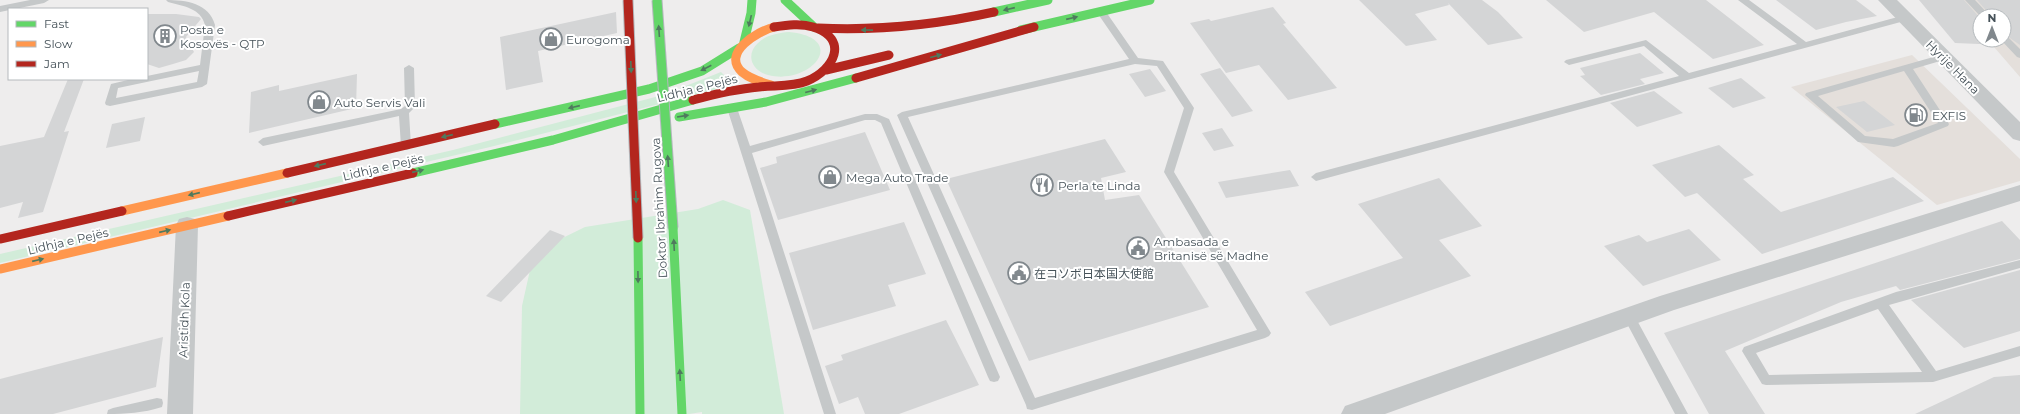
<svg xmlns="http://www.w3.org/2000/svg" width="2020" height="414" font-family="Montserrat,'Noto Sans SC','Noto Sans JP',sans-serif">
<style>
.commercial{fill:#e4dfdb}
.green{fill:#d2ecd9}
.building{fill:#d4d5d6}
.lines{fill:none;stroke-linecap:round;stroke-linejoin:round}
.lane{fill:#c5c8c9;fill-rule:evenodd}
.street{fill:#c5c8c9;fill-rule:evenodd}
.fast{stroke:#63d668;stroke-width:9}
.slow{stroke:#ff974d;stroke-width:9}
.jam{stroke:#b3261e;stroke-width:9}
.fast-bridge-casing{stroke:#b3b8bc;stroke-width:11;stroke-linecap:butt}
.jam-bridge-casing{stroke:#b3b8bc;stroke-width:11;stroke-linecap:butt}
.fast-bridge{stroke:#63d668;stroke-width:9}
.jam-bridge{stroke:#b3261e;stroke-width:9}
.oneway{fill:#4f7a5e}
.labels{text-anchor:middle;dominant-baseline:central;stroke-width:4;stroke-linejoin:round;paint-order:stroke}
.poi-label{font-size:12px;fill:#465259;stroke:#fff;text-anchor:start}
.street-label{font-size:12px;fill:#465259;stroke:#fff}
</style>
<rect width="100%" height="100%" fill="#eeeded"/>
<path class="commercial" d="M1954 0H2020V77L1988 40H2004V16H1980V31Z
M1912 55 2020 159V181L1937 205 1791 87Z"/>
<path class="green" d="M789 32C850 38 811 86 768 75 752 71 745 55 758 43 766 35 778 33 789 32Z
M721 72 734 85 490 147 0 263V254L453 150 663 95Z
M723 200 750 210 784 414H702V412L689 414H520L522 306 534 252 585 227 698 209Z"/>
<path class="building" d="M1359 0H1482L1498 12 1523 38 1488 45 1448 3 1449 5 1415 14 1437 40 1406 46Z
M1546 0H1706L1764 45 1713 59 1654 12 1584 32Z
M1776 0H1856L1877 16 1846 22 1816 30Z
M1919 0H1964L1980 18V40H2000L2003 45 1955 43Z
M1977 0H2020V45L2004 34V16H1991Z
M1273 7 1286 23 1283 24 1337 88 1288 100 1259 65 1226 73 1190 23 1209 19 1211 21Z
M616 12 617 33 538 51 543 82 506 90 500 37Z
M147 14H176L199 17 201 19 186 37 194 52 186 60 173 64 159 68 147 64Z
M1640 53 1664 73 1640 79 1645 84 1601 95 1580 76 1585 75 1580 68Z
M1220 68 1253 111 1232 117 1200 74Z
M1150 69 1166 91 1145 97 1129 74Z
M357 74 356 108 249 133 251 92 279 85V91Z
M1741 78 1766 98 1733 108 1708 88Z
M68 79H84L64 132 69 131 43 212 18 218 23 202 0 208V146L44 137Z
M1654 91 1683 113 1637 127 1610 103Z
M1864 101 1895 125 1867 132 1836 107Z
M145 117 140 141 106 148 112 124Z
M1222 128 1234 146 1214 151 1202 133Z
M865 132 890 190 778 220 760 168 777 163 776 157Z
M1105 139 1126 172 1101 178 1105 200 1139 195 1209 307 1029 361 946 179Z
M1719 145 1754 175 1743 179 1781 212 1893 177 1924 201 1762 254 1697 193 1685 197 1652 165Z
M1290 170 1299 186 1226 198 1218 182Z
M1439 178 1482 226 1439 240 1471 276 1330 326 1305 292 1403 258 1358 204Z
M2002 221 2020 240V259L1900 290 1896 286 1841 302 1725 351 1765 414H1709L1664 333Z
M904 222 926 274 888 285 896 306 813 330 789 253Z
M1689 229 1721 260 1643 286 1604 246 1639 235 1647 242Z
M550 230 565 236 501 302 486 296Z
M2020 270V331L1964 348 1911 300Z
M946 320 979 385 899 414H865L858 397 839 404 825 366 843 360 841 355Z
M163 337 156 387 53 414H0V379Z
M2020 375V414H1915L1994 377Z"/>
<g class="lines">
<path class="lane" d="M30 0H49L44 3 0 12V6Z
M166 0C186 0 209 3 215 25L207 84 202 87 110 106 106 105 105 103 111 84 132 79H147V76L200 65 205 25C201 8 183 6 168 2ZM199 71 197 82 116 98 118 88Z
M1738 0H1749L1806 42 1905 15 1910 18 1908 20 1316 181 1311 177 1316 173 1679 76 1644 46 1569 65 1564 62 1566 60 1646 40 1689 73 1797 44Z
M1965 0H1975L1990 16H1980Z
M1101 8 1104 9 1138 58 1163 61 1194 108 1174 172 1271 333 1269 336 1265 338 1032 410 1027 409 1026 405 897 115 902 112 1129 59 1096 11ZM1135 64 1157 66 1184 108 1164 172 1257 330 1035 398 908 117Z
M2004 35 2007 36 2020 49V58L2017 57 2001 40H2004Z
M1944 54 1947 55 1949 57 1947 59 1913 69 1949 124 1948 126 1898 146 1894 147 1858 142 1805 95 1806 93ZM1904 71 1938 123 1893 139 1865 136 1818 96Z
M409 65 414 68 415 107 409 113 411 146 410 149 406 150 401 146 399 116 263 146 258 142 263 138 401 109 405 106 404 68Z
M732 105 737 108 750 146 865 114H877L889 119 1000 377 998 381 994 382 990 381 988 377 881 123 875 120H865L752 153 836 414H824L727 108Z
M2020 260V268L1889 305 1936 371 2020 346V356L1933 382 1766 385 1762 384 1742 351 1744 347 1896 292ZM1878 309 1922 372 1769 375 1756 353Z
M1629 311 1633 313 1688 414H1675L1623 316 1625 313Z
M157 398 162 399 163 403 162 407C143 413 126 414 107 414L108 410 113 408Z"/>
<path class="street" d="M1878 0H1897L2020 122V141L2013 139Z
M2020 185V201L1674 310 1385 414H1341L1345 406 1660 296Z
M187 217 195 219 198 225 193 414H167L176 225 179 219Z"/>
<path class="fast" d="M785 0 814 27
M994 12 1048 0
M1021 30 1150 0
M744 42 751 13 752 0
M679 117 766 102 856 78
M495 124 649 89 702 71 739 48
M413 173 553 140 693 100
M673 228 682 414
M638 238 640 414"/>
<path class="slow" d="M771 85C761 82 750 79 742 72 721 53 758 31 774 27
M122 211 287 173
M0 269 228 216"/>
<path class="jam" d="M818 28C878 31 935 25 994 12
M826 70 889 55
M856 78 1034 27
M693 100C715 94 736 89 759 87 774 85 792 87 807 81 834 70 850 39 813 27 801 23 787 25 774 27
M287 173 495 124
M228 216 413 173
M0 239 122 211"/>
<g class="fast-bridge-casing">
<path id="fast-bridge" d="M657 0 673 228"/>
</g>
<g class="jam-bridge-casing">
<path id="jam-bridge" d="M628 0 638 238"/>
</g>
<use href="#fast-bridge" class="fast-bridge"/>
<use href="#jam-bridge" class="jam-bridge"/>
</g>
<defs><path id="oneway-solid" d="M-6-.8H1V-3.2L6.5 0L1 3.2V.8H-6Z"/></defs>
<g class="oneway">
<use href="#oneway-solid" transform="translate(1009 9) rotate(167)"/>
<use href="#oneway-solid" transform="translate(1072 18) rotate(-13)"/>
<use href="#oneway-solid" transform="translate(750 21) rotate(103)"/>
<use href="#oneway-solid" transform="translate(867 30) rotate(-179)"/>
<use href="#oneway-solid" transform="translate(659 31) rotate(-94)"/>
<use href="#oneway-solid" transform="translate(936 56) rotate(-15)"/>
<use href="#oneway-solid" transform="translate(631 67) rotate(88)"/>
<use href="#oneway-solid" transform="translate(706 68) rotate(153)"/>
<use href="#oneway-solid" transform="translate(811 91) rotate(-15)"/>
<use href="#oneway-solid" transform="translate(574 107) rotate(167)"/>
<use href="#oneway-solid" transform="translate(683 116) rotate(-9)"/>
<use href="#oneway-solid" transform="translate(447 136) rotate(167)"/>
<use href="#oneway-solid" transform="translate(668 161) rotate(-94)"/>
<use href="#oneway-solid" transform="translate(320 165) rotate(167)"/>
<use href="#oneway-solid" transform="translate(418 171) rotate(-13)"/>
<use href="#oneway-solid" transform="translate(194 194) rotate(167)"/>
<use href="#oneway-solid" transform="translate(636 197) rotate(88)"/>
<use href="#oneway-solid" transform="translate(291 201) rotate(-13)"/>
<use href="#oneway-solid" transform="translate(165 231) rotate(-13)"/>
<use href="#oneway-solid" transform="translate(674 245) rotate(-93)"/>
<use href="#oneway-solid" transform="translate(38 260) rotate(-13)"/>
<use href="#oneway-solid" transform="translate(638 277) rotate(89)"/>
<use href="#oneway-solid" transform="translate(680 375) rotate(-93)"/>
</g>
<defs>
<g id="building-ring" transform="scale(1.15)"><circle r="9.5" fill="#fff" stroke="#81888d" stroke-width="1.5"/><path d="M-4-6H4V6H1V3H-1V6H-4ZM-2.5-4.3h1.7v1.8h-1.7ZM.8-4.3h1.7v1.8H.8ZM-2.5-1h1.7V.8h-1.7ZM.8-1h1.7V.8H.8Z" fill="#81888d"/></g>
<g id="shop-ring" transform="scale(1.15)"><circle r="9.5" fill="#fff" stroke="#81888d" stroke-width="1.5"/><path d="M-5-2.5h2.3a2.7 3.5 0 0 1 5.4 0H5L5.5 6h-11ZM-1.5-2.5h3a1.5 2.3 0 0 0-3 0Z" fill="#81888d"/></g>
<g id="fuel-ring" transform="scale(1.15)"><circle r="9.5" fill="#fff" stroke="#81888d" stroke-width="1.5"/><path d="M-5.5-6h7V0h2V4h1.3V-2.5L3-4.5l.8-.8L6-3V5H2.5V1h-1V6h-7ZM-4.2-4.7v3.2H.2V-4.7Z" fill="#81888d"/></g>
<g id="restaurant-ring" transform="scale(1.15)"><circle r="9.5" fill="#fff" stroke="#81888d" stroke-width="1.5"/><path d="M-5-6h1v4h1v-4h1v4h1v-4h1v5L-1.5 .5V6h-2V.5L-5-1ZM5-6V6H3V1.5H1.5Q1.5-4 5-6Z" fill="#81888d"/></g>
<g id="civic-ring" transform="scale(1.15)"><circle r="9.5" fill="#fff" stroke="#81888d" stroke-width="1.5"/><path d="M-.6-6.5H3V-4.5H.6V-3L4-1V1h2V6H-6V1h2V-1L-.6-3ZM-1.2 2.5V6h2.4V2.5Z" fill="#81888d"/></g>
</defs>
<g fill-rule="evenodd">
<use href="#building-ring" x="165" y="36"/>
<use href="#shop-ring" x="551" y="39"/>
<use href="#shop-ring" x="319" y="102"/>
<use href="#fuel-ring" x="1916" y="115"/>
<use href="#shop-ring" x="830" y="177"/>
<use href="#restaurant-ring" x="1042" y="185"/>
<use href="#civic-ring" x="1138" y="248"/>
<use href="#civic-ring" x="1019" y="273"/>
</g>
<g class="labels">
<g class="poi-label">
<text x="180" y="29">Posta e<tspan x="180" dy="14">Kosovës - QTP</tspan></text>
<text x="566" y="39">Eurogoma</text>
<text x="334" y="102">Auto Servis Vali</text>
<text x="1932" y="115">EXFIS</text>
<text x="846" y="177">Mega Auto Trade</text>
<text x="1058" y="185">Perla te Linda</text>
<text x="1154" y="241">Ambasada e<tspan x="1154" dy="14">Britanisë së Madhe</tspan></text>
<text x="1034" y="273">在コソボ日本国大使館</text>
</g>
<g class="street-label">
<text transform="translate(1953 67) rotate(45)">Hyrije Hana</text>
<text transform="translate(697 88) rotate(-14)">Lidhja e Pejës</text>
<text transform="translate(383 167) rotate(-13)">Lidhja e Pejës</text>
<text transform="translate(659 208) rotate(-93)">Doktor Ibrahim Rugova</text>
<text transform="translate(68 241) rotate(-13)">Lidhja e Pejës</text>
<text transform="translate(184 320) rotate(-88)">Aristidh Kola</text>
</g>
</g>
<rect x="8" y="8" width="140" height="72" fill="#ffffff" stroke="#b5babd"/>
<rect x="16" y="21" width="20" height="6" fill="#63d668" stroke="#b5babd"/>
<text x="44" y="28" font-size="12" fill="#465259">Fast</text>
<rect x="16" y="41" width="20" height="6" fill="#ff974d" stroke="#b5babd"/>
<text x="44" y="48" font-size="12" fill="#465259">Slow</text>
<rect x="16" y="61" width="20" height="6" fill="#b3261e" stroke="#b5babd"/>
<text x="44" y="68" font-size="12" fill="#465259">Jam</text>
<g transform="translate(1992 28)"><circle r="19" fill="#ffffff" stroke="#b5babd"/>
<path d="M0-3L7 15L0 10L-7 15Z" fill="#81888d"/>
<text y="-6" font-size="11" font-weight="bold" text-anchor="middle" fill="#465259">N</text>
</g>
</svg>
